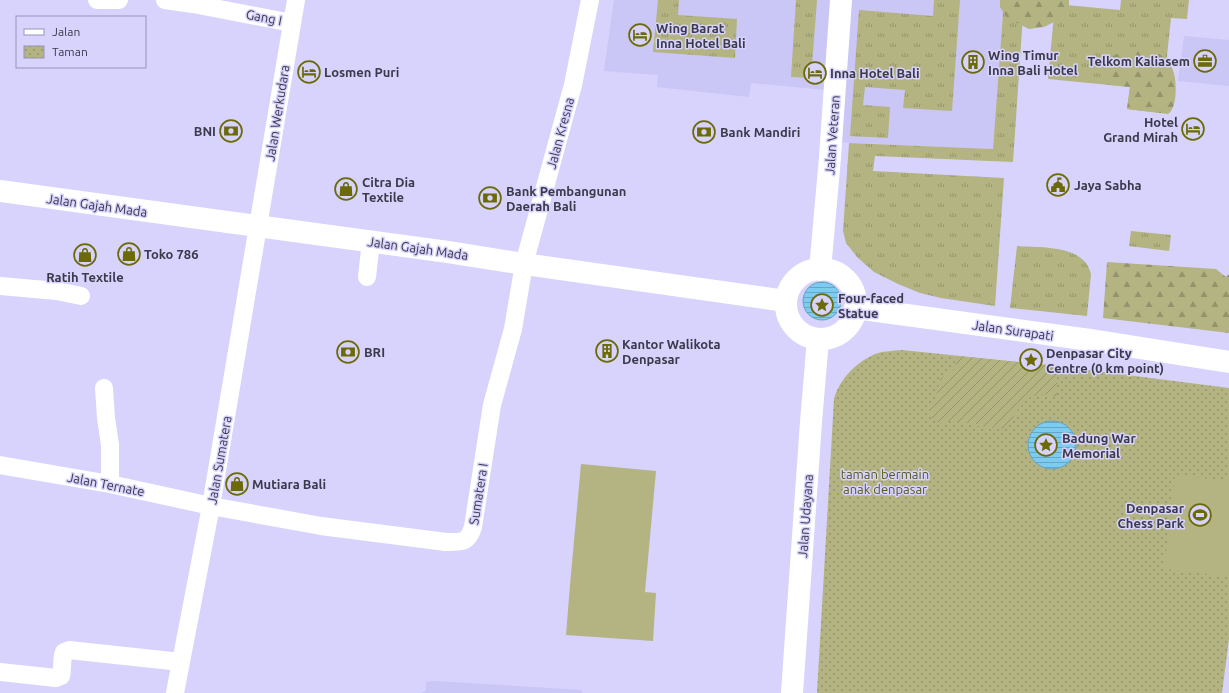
<svg xmlns="http://www.w3.org/2000/svg" width="1229" height="693" font-family="Ubuntu,sans-serif">
<style>
.built{fill:#cac6f5}
.grass{fill:url(#grass-tufts)}
.forest{fill:url(#forest-firs)}
.park{fill:url(#park-dots)}
.garden{fill:url(#garden-furrows)}
.pitch{fill:#b3b482}
.water{fill:url(#water-rules);stroke:#68a0bf}
.lines{fill:none;stroke-linecap:round;stroke-linejoin:round}
.minor{stroke:#fff;stroke-width:18}
.major{stroke:#fff;stroke-width:22}
.labels{text-anchor:middle;dominant-baseline:central;stroke-width:3;stroke-linejoin:round;paint-order:stroke}
.street-label{font-size:13px;fill:#3b394a;stroke:#d7d3fd}
.poi-label{font-size:13px;font-weight:bold;fill:#3b394a;stroke:#d7d3fd;text-anchor:start}
.park-label{font-size:13px;fill:#575721;stroke:#d7d3fd}
</style>
<defs>
<pattern id="grass-tufts" width="24" height="20" patternUnits="userSpaceOnUse"><rect width="24" height="20" fill="#b3b482"/><path d="M3 7l-1-3M5 7V3M7 7l1-3M15 17l-1-3M17 17v-4M19 17l1-3" fill="none" stroke="#93936c"/></pattern>
<pattern id="forest-firs" width="22" height="20" patternUnits="userSpaceOnUse"><rect width="22" height="20" fill="#b3b482"/><path d="M5 1l3.5 6h-7zM16 11l3.5 6h-7z" fill="#93936c"/></pattern>
<pattern id="park-dots" width="8" height="8" patternUnits="userSpaceOnUse"><rect width="8" height="8" fill="#b3b482"/><path d="M2 2h.1M6 6h.1" fill="none" stroke="#93936c" stroke-width="1.8" stroke-linecap="round"/></pattern>
<pattern id="garden-furrows" width="10" height="10" patternUnits="userSpaceOnUse"><rect width="10" height="10" fill="#b3b482"/><path d="M-1 1l2-2M0 10L10 0M9 11l2-2" fill="none" stroke="#93936c"/></pattern>
<pattern id="water-rules" width="6" height="5" patternUnits="userSpaceOnUse"><rect width="6" height="5" fill="#7cccf1"/><path d="M0 2.5h6" fill="none" stroke="#67a7c5"/></pattern>
</defs>
<rect width="100%" height="100%" fill="#d7d3fd"/>
<path class="built" d="M614 0H1004L993 149 834 142 837 91 751 83 749 97 657 87 658 75 604 71Z
M1184 36 1229 40V86L1178 81Z
M434 681 582 690V693H422V692L426 691V682Z"/>
<path class="grass" d="M658 0H679L678 15 737 19 735 58 653 52Z
M796 0H817L811 78 791 77Z
M934 0H960L952 111 903 108 905 90 865 87 863 105 890 107 888 138 850 136 859 10 933 16Z
M1004 0H1024L1013 162 875 156 873 171 1004 178 995 306 941 298 920 293 898 284 874 272 857 257 846 243 843 231 849 143 993 149Z
M1121 0H1189L1187 19 1171 18 1161 113 1127 109 1130 87 1048 79 1055 4 1120 10Z
M1131 231 1171 235 1169 251 1129 246Z
M1017 246C1041 248 1084 244 1091 274L1087 316 1010 308Z"/>
<path class="forest" d="M1000 0H1069V10L1059 11 1054 22 1044 27 1029 29 1007 18 1000 7Z
M1129 50C1137 50 1149 49 1157 53 1162 55 1169 62 1172 68 1177 77 1178 108 1168 114L1127 109 1130 87 1110 85 1101 72C1107 56 1114 55 1129 50Z
M1107 262 1216 269 1226 277 1229 274V333L1103 318Z"/>
<path class="park" d="M902 350 1057 366 1229 388V639L1222 693H817L834 399C840 378 857 361 878 353 885 351 894 351 902 350Z"/>
<path class="garden" d="M958 356 1057 366V398C1054 397 1051 395 1048 395 1025 390 1016 415 1005 429L978 426 975 424 954 421 941 423 935 421 931 417 930 411 936 397 940 379 954 370Z"/>
<path class="pitch" d="M581 464 656 471 645 592 656 593 653 641 566 635 570 585Z
M1175 475 1229 481V549L1226 576 1164 569Z"/>
<path class="water" d="M803 301a19 19 0 1 1 38 0a19 19 0 1 1-38 0Z
M1028 445a24 24 0 1 1 48 0a24 24 0 1 1-48 0Z"/>
<g class="lines">
<path class="minor" d="M97 0H119
M165 0 193 4 292 23
M367 277 371 241
M0 286 57 291 81 296
M104 388 106 418 110 445V484
M0 465 110 484 211 506 321 526 446 542C462 542 468 543 473 527L492 405 513 329 524 264 573 85 590 0
M0 672 56 678 61 676C63 668 61 660 64 652L69 650 181 662
M175 693 211 506 296 0"/>
<path class="major" d="M0 191 448 252 524 264 786 301
M786 304a35 35 0 1 1 70 0a35 35 0 1 1-70 0Z
M820 270 830 157 841 0
M855 308 1090 340 1229 362
M792 693 811 422 818 339"/>
</g>
<defs>
<g id="hotel-ring" transform="scale(1.15)"><circle r="9.5" fill="#d7d3fd" stroke="#6b6a06" stroke-width="1.5"/><path d="M-6-4.5h1.5V1H6V5H4.5V3h-9V5H-6ZM-4 0a1.8 1.8 0 1 1 3.6 0ZM.5 0V-2.5h3Q6-2.5 6 0Z" fill="#6b6a06"/></g>
<g id="office-ring" transform="scale(1.15)"><circle r="9.5" fill="#d7d3fd" stroke="#6b6a06" stroke-width="1.5"/><path d="M-6-3h4V-5.5h4V-3h4V5H-6ZM-1-4.5V-3h2v-1.5ZM-6 0V1H6V0Z" fill="#6b6a06"/></g>
<g id="building-ring" transform="scale(1.15)"><circle r="9.5" fill="#d7d3fd" stroke="#6b6a06" stroke-width="1.5"/><path d="M-4-6H4V6H1V3H-1V6H-4ZM-2.5-4.3h1.7v1.8h-1.7ZM.8-4.3h1.7v1.8H.8ZM-2.5-1h1.7V.8h-1.7ZM.8-1h1.7V.8H.8Z" fill="#6b6a06"/></g>
<g id="bank-ring" transform="scale(1.15)"><circle r="9.5" fill="#d7d3fd" stroke="#6b6a06" stroke-width="1.5"/><path d="M-6-4H6V4H-6ZM0-2.3a2.3 2.3 0 1 0 0 4.6a2.3 2.3 0 1 0 0-4.6Z" fill="#6b6a06"/></g>
<g id="civic-ring" transform="scale(1.15)"><circle r="9.5" fill="#d7d3fd" stroke="#6b6a06" stroke-width="1.5"/><path d="M-.6-6.5H3V-4.5H.6V-3L4-1V1h2V6H-6V1h2V-1L-.6-3ZM-1.2 2.5V6h2.4V2.5Z" fill="#6b6a06"/></g>
<g id="shop-ring" transform="scale(1.15)"><circle r="9.5" fill="#d7d3fd" stroke="#6b6a06" stroke-width="1.5"/><path d="M-5-2.5h2.3a2.7 3.5 0 0 1 5.4 0H5L5.5 6h-11ZM-1.5-2.5h3a1.5 2.3 0 0 0-3 0Z" fill="#6b6a06"/></g>
<g id="sight-ring" transform="scale(1.15)"><circle r="9.5" fill="#d7d3fd" stroke="#6b6a06" stroke-width="1.5"/><path d="M0-6L1.8-2.2L6-1.7L2.9 1.2L3.7 5.4L0 3.3L-3.7 5.4L-2.9 1.2L-6-1.7L-1.8-2.2Z" fill="#6b6a06"/></g>
<g id="stadium-ring" transform="scale(1.15)"><circle r="9.5" fill="#d7d3fd" stroke="#6b6a06" stroke-width="1.5"/><path d="M0-5a6.5 5 0 1 0 0 10a6.5 5 0 1 0 0-10ZM-3.5-1.8h7v3.6h-7Z" fill="#6b6a06"/></g>
</defs>
<g fill-rule="evenodd">
<use href="#hotel-ring" x="640" y="35"/>
<use href="#office-ring" x="1205" y="61"/>
<use href="#building-ring" x="973" y="62"/>
<use href="#hotel-ring" x="309" y="72"/>
<use href="#hotel-ring" x="815" y="73"/>
<use href="#hotel-ring" x="1193" y="129"/>
<use href="#bank-ring" x="231" y="131"/>
<use href="#bank-ring" x="704" y="132"/>
<use href="#civic-ring" x="1058" y="185"/>
<use href="#shop-ring" x="346" y="189"/>
<use href="#bank-ring" x="490" y="198"/>
<use href="#shop-ring" x="129" y="254"/>
<use href="#shop-ring" x="85" y="255"/>
<use href="#sight-ring" x="822" y="305"/>
<use href="#building-ring" x="607" y="351"/>
<use href="#bank-ring" x="348" y="352"/>
<use href="#sight-ring" x="1031" y="360"/>
<use href="#sight-ring" x="1046" y="445"/>
<use href="#shop-ring" x="237" y="484"/>
<use href="#stadium-ring" x="1200" y="515"/>
</g>
<g class="labels">
<g class="street-label">
<text transform="translate(264 17) rotate(11)">Gang I</text>
<text transform="translate(277 113) rotate(-81)">Jalan Werkudara</text>
<text transform="translate(560 133) rotate(-75)">Jalan Kresna</text>
<text transform="translate(832 135) rotate(-86)">Jalan Veteran</text>
<text transform="translate(97 205) rotate(8)">Jalan Gajah Mada</text>
<text transform="translate(418 248) rotate(8)">Jalan Gajah Mada</text>
<text transform="translate(1013 330) rotate(8)">Jalan Surapati</text>
<text transform="translate(219 460) rotate(-80)">Jalan Sumatera</text>
<text transform="translate(106 484) rotate(11)">Jalan Ternate</text>
<text transform="translate(478 494) rotate(-81)">Sumatera I</text>
<text transform="translate(805 516) rotate(-86)">Jalan Udayana</text>
</g>
<g class="poi-label">
<text x="656" y="28">Wing Barat<tspan x="656" dy="15">Inna Hotel Bali</tspan></text>
<text x="988" y="55">Wing Timur<tspan x="988" dy="15">Inna Bali Hotel</tspan></text>
<text x="1190" y="61" text-anchor="end">Telkom Kaliasem</text>
<text x="324" y="72">Losmen Puri</text>
<text x="830" y="73">Inna Hotel Bali</text>
<text x="1178" y="122" text-anchor="end">Hotel<tspan x="1178" dy="15">Grand Mirah</tspan></text>
<text x="216" y="131" text-anchor="end">BNI</text>
<text x="720" y="132">Bank Mandiri</text>
<text x="362" y="182">Citra Dia<tspan x="362" dy="15">Textile</tspan></text>
<text x="1074" y="185">Jaya Sabha</text>
<text x="506" y="191">Bank Pembangunan<tspan x="506" dy="15">Daerah Bali</tspan></text>
<text x="144" y="254">Toko 786</text>
<text x="85" y="277" text-anchor="middle">Ratih Textile</text>
<text x="838" y="298">Four-faced<tspan x="838" dy="15">Statue</tspan></text>
<text x="622" y="344">Kantor Walikota<tspan x="622" dy="15">Denpasar</tspan></text>
<text x="364" y="352">BRI</text>
<text x="1046" y="353">Denpasar City<tspan x="1046" dy="15">Centre (0 km point)</tspan></text>
<text x="1062" y="438">Badung War<tspan x="1062" dy="15">Memorial</tspan></text>
<text x="252" y="484">Mutiara Bali</text>
<text x="1184" y="508" text-anchor="end">Denpasar<tspan x="1184" dy="15">Chess Park</tspan></text>
</g>
<g class="park-label">
<text x="885" y="474">taman bermain<tspan x="885" dy="15">anak denpasar</tspan></text>
</g>
</g>
<rect x="16" y="16" width="130" height="52" fill="#d7d3fd" stroke="#9995b5"/>
<rect x="24" y="29" width="20" height="6" fill="#ffffff" stroke="#9995b5"/>
<text x="52" y="36" font-size="12" fill="#3b394a">Jalan</text>
<rect x="24" y="46" width="20" height="12" fill="url(#park-dots)" stroke="#9995b5"/>
<text x="52" y="56" font-size="12" fill="#3b394a">Taman</text>
</svg>
